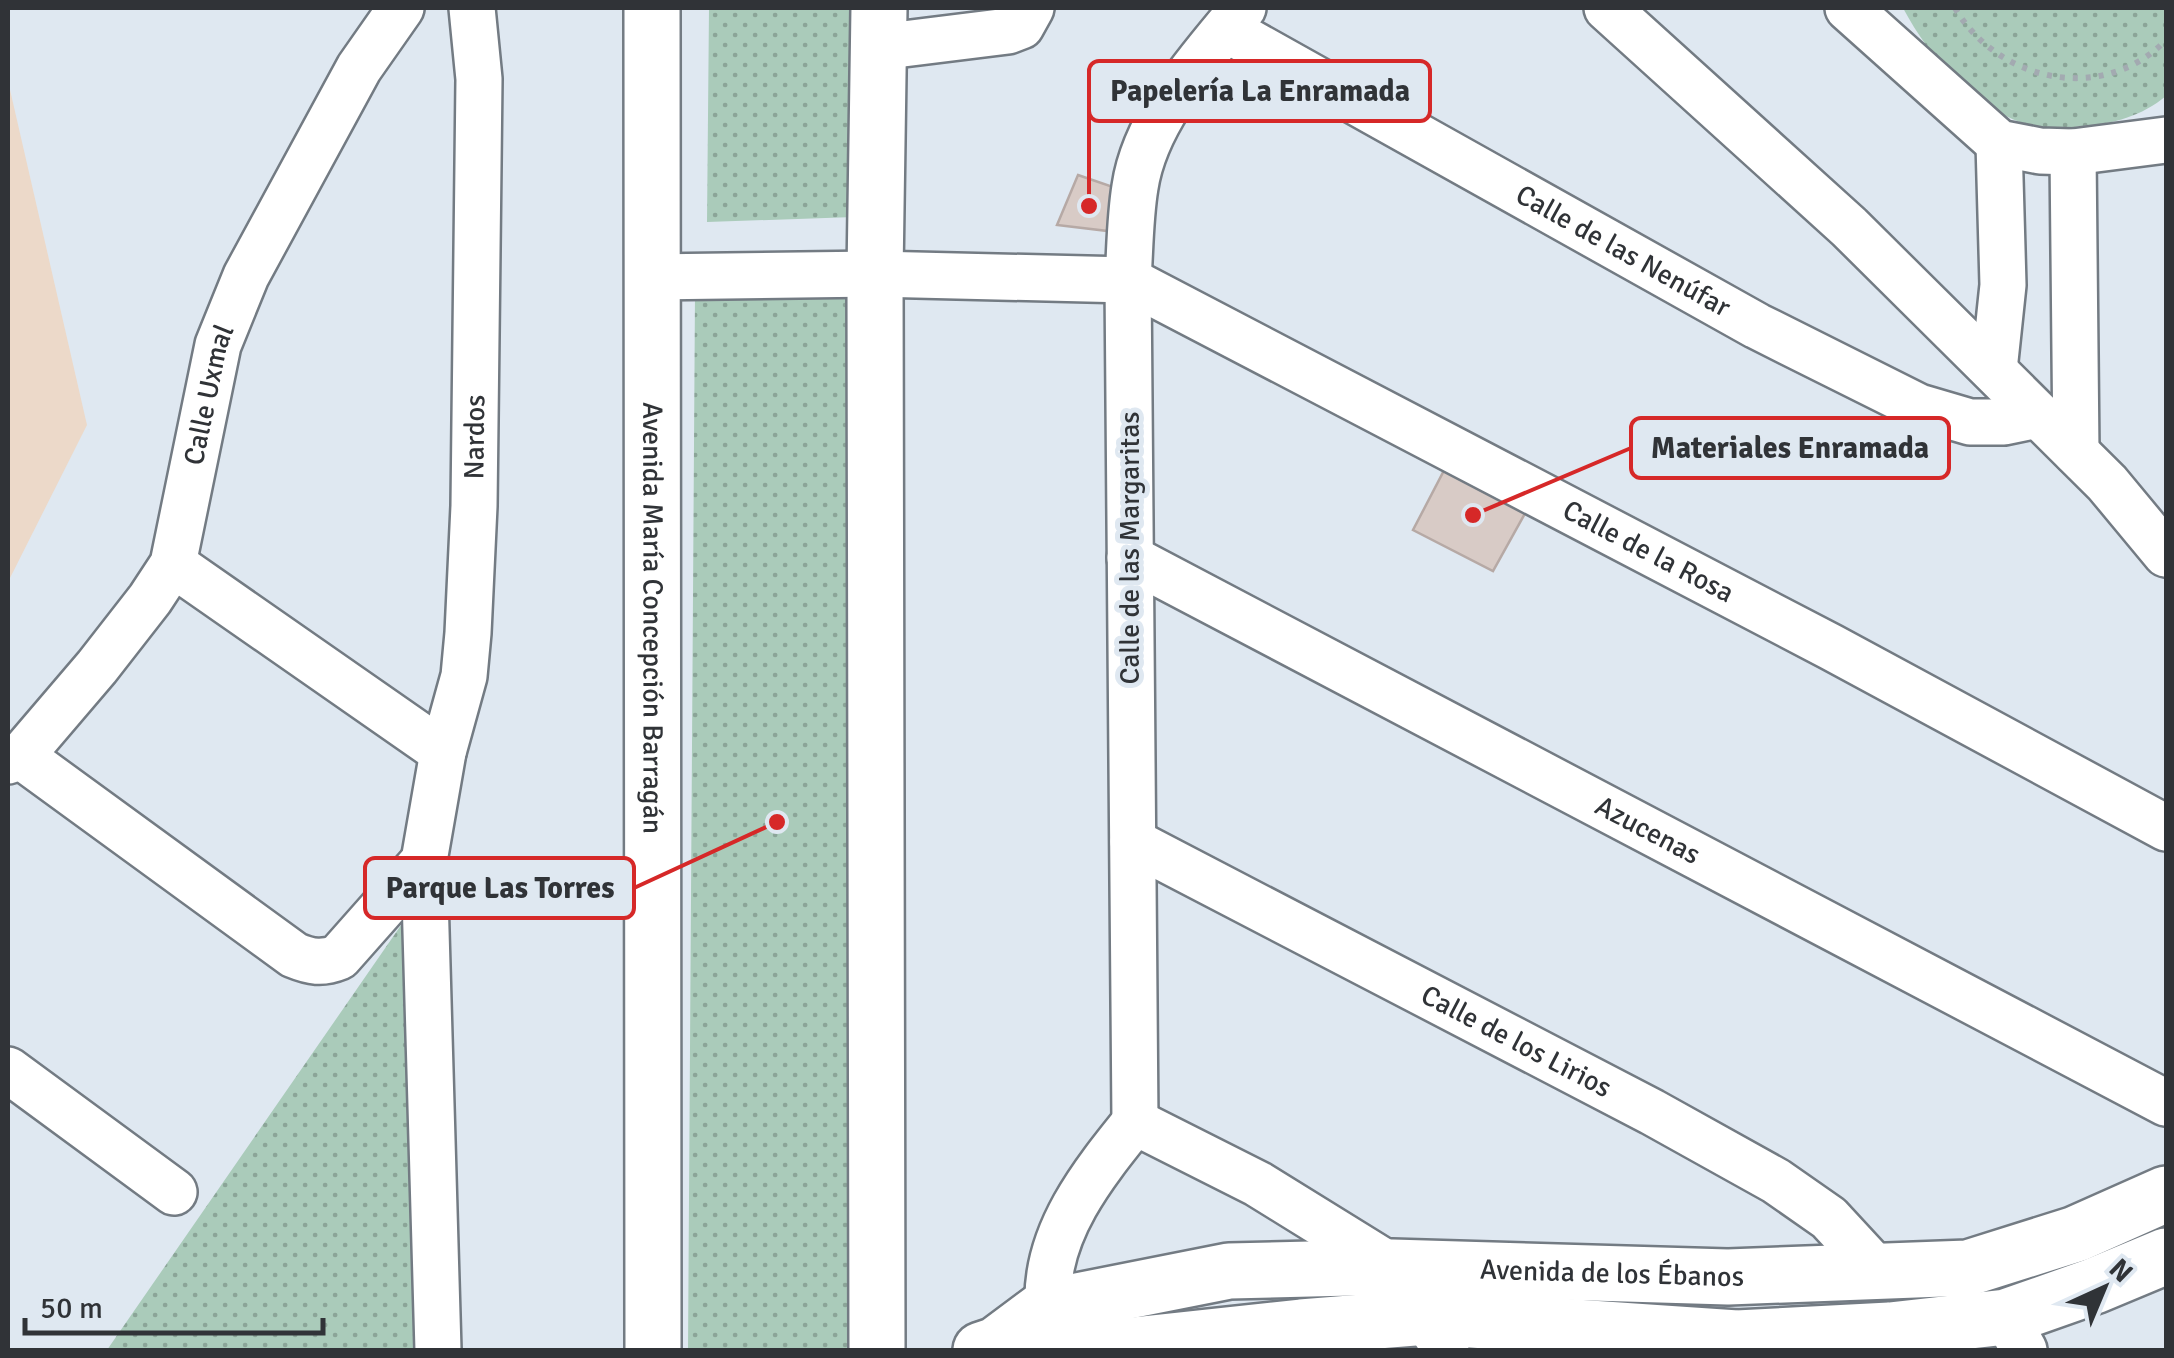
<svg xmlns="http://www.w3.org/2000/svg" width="2174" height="1358" font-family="Signika,sans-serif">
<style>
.education{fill:#ecd9c9}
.park{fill:url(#park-dots)}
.building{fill:#d8cbc6;stroke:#b6a9a5;stroke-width:2.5}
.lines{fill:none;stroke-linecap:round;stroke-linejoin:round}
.street-casing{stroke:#737b83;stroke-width:50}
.secondary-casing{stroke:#737b83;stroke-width:60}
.path{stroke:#a3aab1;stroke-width:6;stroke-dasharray:5 8;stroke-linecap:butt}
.street{stroke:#fff;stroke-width:45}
.secondary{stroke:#fff;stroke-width:55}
.labels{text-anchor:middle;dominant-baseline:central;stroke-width:10;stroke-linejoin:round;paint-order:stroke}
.street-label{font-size:28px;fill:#303337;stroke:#dfe8f1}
.leader{fill:none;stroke:#d62828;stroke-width:4}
.callout-dot{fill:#d62828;stroke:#dfe8f1;stroke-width:4}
.callout{fill:#dfe8f1;stroke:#d62828;stroke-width:4}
.callout-label{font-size:30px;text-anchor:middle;font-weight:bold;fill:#303337}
</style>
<defs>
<pattern id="park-dots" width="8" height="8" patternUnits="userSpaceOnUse" patternTransform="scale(2.5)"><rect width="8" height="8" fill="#aacbba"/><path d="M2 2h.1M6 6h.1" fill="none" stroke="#8ba598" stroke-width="1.8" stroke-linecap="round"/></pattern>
</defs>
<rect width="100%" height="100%" fill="#dfe8f1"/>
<path class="education" d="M8 81 87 425 8 582Z"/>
<path class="park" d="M709 8H854V217L707 222Z
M1903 8H2166V96C2142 116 2113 124 2082 126 2070 127 2055 131 2044 129 1979 116 1932 62 1903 8Z
M865 292 859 1350H688L695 293Z
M406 918 417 1350H107Z"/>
<path class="building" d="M1078 175 1116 188 1108 231 1057 225Z
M1450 459 1533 499 1493 571 1413 530Z"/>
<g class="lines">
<g class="street-casing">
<g id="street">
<path d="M1607 8 1849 227 2107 483 2166 554"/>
<path d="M1848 8 1999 143 2040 151 2073 152 2166 140"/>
<path id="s1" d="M1226 29 1757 326 1919 407 1970 422H2004L2038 415"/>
<path d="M879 47 1008 31 1021 26 1031 8"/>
<path d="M2073 152 2076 452"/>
<path id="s2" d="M650 277 875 274 1128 280 1831 647 2166 828"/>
<path d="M1994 370 2003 285 1999 143"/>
<path id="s3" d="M1130 558 2166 1103"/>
<path d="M173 564 443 752"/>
<path d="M21 756 294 955C311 962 322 964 339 957L424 861"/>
<path id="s4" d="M8 761 21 756 97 667 150 599 173 564 218 345 246 276 359 68 401 8"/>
<path id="s5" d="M1133 842 1652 1112 1776 1181 1829 1218 1878 1271"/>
<path d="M8 1070 174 1192"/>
<path d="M1135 1122 1128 280C1130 250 1130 217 1135 187 1145 119 1201 59 1243 8"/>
<path d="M1135 1122 1258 1184 1392 1267 1446 1350"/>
<path d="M2006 1317 2024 1350"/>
<path id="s6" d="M438 1350 424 861 443 752 464 676 468 633 474 506 479 79 472 8"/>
<path d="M1055 1350C1052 1335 1048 1319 1048 1303 1046 1232 1093 1174 1135 1122"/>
</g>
</g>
<g class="secondary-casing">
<g id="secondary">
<path id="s7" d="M652 8 653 1350"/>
<path d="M877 1350 875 274 879 8"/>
<path id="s8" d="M981 1350 996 1345 1047 1307 1229 1271 1392 1267 1728 1277 1968 1268 2076 1234 2166 1194"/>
<path d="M1087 1350 1301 1327 1427 1317 1737 1338 1890 1330 2006 1317 2094 1286 2166 1256"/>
</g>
</g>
<path class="path" d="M1955 8C1998 82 2103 105 2166 40"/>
<use href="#street" class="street"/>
<use href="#secondary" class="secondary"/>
</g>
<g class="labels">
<g class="street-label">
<text stroke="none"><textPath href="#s1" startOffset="455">Calle de las Nenúfar</textPath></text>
<text stroke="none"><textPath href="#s4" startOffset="432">Calle Uxmal</textPath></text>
<text stroke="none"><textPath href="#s6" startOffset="918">Nardos</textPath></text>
<text transform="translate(1130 548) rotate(-90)">Calle de las Margaritas</text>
<text stroke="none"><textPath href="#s2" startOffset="1065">Calle de la Rosa</textPath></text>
<text stroke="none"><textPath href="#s7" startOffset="610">Avenida María Concepción Barragán</textPath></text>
<text stroke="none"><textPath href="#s3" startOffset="585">Azucenas</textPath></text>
<text stroke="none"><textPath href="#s5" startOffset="432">Calle de los Lirios</textPath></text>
<text stroke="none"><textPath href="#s8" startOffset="648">Avenida de los Ébanos</textPath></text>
</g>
</g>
<path class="leader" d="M1089 206L1089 91M1473 515L1631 448M777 822L634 888"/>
<g class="callout-dot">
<circle cx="1089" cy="206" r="10"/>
<circle cx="1473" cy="515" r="10"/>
<circle cx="777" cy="822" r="10"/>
</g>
<g class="callout">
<rect x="1089" y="61" width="341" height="60" rx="10"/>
<rect x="1631" y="418" width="318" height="60" rx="10"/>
<rect x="365" y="858" width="269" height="60" rx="10"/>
</g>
<g class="callout-label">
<text x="1260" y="101">Papelería La Enramada</text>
<text x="1790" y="458">Materiales Enramada</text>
<text x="500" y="898">Parque Las Torres</text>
</g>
<rect width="2174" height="1358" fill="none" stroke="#303337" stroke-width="20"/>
<g transform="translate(2104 1288) rotate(44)" stroke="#dfe8f1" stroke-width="8" paint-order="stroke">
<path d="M0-8L18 38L0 25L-18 38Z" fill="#303337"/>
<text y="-15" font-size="28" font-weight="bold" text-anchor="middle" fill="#303337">N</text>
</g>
<path d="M25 1318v15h298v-15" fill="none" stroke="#303337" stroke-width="5"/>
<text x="40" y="1318" font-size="30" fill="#303337" stroke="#dfe8f1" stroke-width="8" paint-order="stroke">50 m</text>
</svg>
